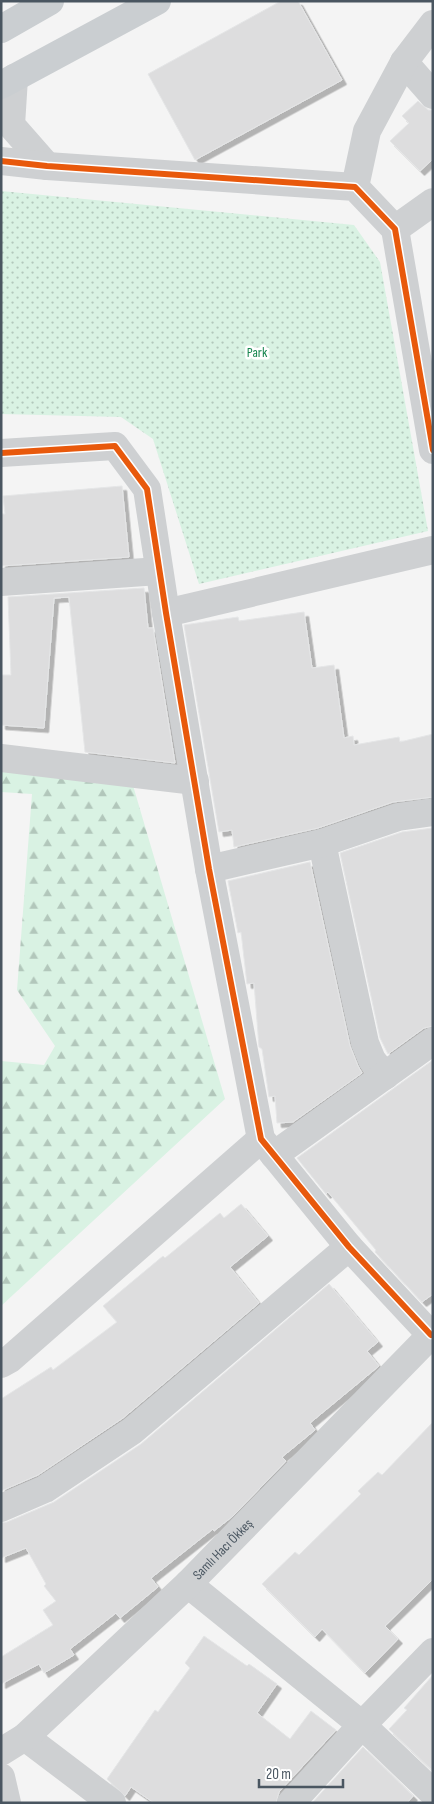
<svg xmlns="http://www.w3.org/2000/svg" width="434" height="1804" font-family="'Sofia Sans Condensed',sans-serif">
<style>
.forest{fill:url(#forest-firs)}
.park{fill:url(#park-dots)}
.building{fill:#ddddde;stroke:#e5e6e7;filter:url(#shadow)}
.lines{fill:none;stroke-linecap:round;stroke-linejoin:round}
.minor{stroke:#ced0d2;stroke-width:28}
.major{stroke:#caced1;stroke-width:28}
.cycleway-casing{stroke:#fff;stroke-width:9}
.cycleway{stroke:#e8590c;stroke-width:6}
.labels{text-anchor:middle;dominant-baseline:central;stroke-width:5;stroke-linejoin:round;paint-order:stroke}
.park-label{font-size:14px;fill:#17864f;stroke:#fff}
.street-label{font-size:14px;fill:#4a5661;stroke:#fff}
</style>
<defs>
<pattern id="forest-firs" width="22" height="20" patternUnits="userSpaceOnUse" patternTransform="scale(1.25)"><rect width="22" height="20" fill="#d9f2e3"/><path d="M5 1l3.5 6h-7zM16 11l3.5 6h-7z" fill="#b2c7bb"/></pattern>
<pattern id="park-dots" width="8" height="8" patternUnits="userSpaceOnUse" patternTransform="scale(1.25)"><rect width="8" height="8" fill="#d9f2e3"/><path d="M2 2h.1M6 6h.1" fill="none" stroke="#b2c7bb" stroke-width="1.8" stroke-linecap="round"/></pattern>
<filter id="shadow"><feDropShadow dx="4.5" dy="4.5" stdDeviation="0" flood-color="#0004"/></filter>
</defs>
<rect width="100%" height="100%" fill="#f4f4f4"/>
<path class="forest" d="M1 767 132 782 225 1099 1 1306V1061L44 1065 55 1046 17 990 32 794 1 792Z"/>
<path class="park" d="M1 191 354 225 380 262 428 531 199 584 153 439 121 417 1 414Z"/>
<path class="building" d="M281 1H298L342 80 195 160 148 74Z
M418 101 428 110H433V159L420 171 390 141 409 123 402 116Z
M122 486 129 557 1 566V514H5L3 496Z
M144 588 148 628H153L175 763 85 752 69 597 54 598 44 728 1 725V675H11L8 597Z
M304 612 312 668 334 665 344 738 353 736 354 745 399 737 400 742 433 734V797L393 802 318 828 234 847 232 830 219 832 184 625 238 617 239 621Z
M433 828V1026L424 1028 388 1054 380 1038 340 853 402 832Z
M310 862 350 1046 358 1066 362 1073 293 1122 277 1123 275 1096 269 1097 262 1049 259 1047 254 983 247 984 241 932 238 933 228 881Z
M433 1060V1294L422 1302 375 1252 376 1250 328 1192 326 1194 297 1158Z
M241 1204 268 1236 230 1267 259 1303 123 1418 38 1475 1 1491V1399L51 1367 53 1370 117 1322 103 1306 163 1256 165 1258 220 1213 224 1218Z
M329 1284 378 1342 367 1351 379 1366 310 1423 315 1430 282 1457 286 1461 233 1516 214 1531 213 1529 151 1578 158 1587 120 1618 116 1613 70 1649 74 1655 44 1673 39 1664 1 1684V1657L53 1625 43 1610 56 1601 44 1586 46 1584 26 1548 1 1558V1523L7 1522 54 1502 141 1444Z
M433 1422V1579L385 1626 398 1639 365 1673 322 1629 315 1637 262 1584 295 1552 299 1555 361 1494 358 1491 378 1472 382 1475Z
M204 1636 247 1666 249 1664 277 1684 257 1713 290 1739 311 1711 336 1730 279 1792 276 1803H154L131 1787 125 1796 107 1779 155 1710 158 1712 190 1668 185 1663Z
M433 1675V1771L389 1729 407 1710 404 1708Z
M363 1747 413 1796 407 1803H312Z"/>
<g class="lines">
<g class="minor">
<path d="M404 62 433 95"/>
<path d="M14 78 11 125 47 166"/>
<path d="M1 161 47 166 355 187 395 229 433 450"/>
<path d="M355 187 367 131 404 62 433 24"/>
<path d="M395 229 433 202"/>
<path d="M1 453 115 446 147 489 166 613 209 869 261 1139 349 1247 431 1335"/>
<path d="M1 582 159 571"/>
<path d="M166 613 433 550"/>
<path d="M1 758 195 781"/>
<path d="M322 843 365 1043 372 1060 385 1076"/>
<path d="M209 869 322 843 398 817 433 812"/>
<path d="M274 1155 433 1041"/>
<path d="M1 1364 10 1359 261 1139"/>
<path d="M1 1508 45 1489 132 1431 349 1247"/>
<path d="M188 1584 362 1725 433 1793"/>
<path d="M25 1737 112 1803"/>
<path id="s1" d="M1 1752 25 1737 188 1584 433 1333"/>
<path d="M1 1777 7 1803"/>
<path d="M291 1803 362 1725 433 1652"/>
</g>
<path class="major" d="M1 29 50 1
M1 85 157 1"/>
<g class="cycleway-casing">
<path id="cycleway" d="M1 161 47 166 355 187 395 229 433 450
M1 453 115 446 147 489 166 613 209 869 261 1139 349 1247 431 1335"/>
</g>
<use href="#cycleway" class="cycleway"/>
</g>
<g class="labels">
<g class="park-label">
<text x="257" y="352">Park</text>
</g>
<g class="street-label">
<text stroke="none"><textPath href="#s1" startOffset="301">Samlı Hacı Ökkeş</textPath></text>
</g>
</g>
<rect width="434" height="1804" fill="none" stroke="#4a5661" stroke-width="5"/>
<path d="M259 1779v8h84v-8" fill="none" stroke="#4a5661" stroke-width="2.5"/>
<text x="266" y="1779" font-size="15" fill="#4a5661" stroke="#ffffff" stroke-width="4" paint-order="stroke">20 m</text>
</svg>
